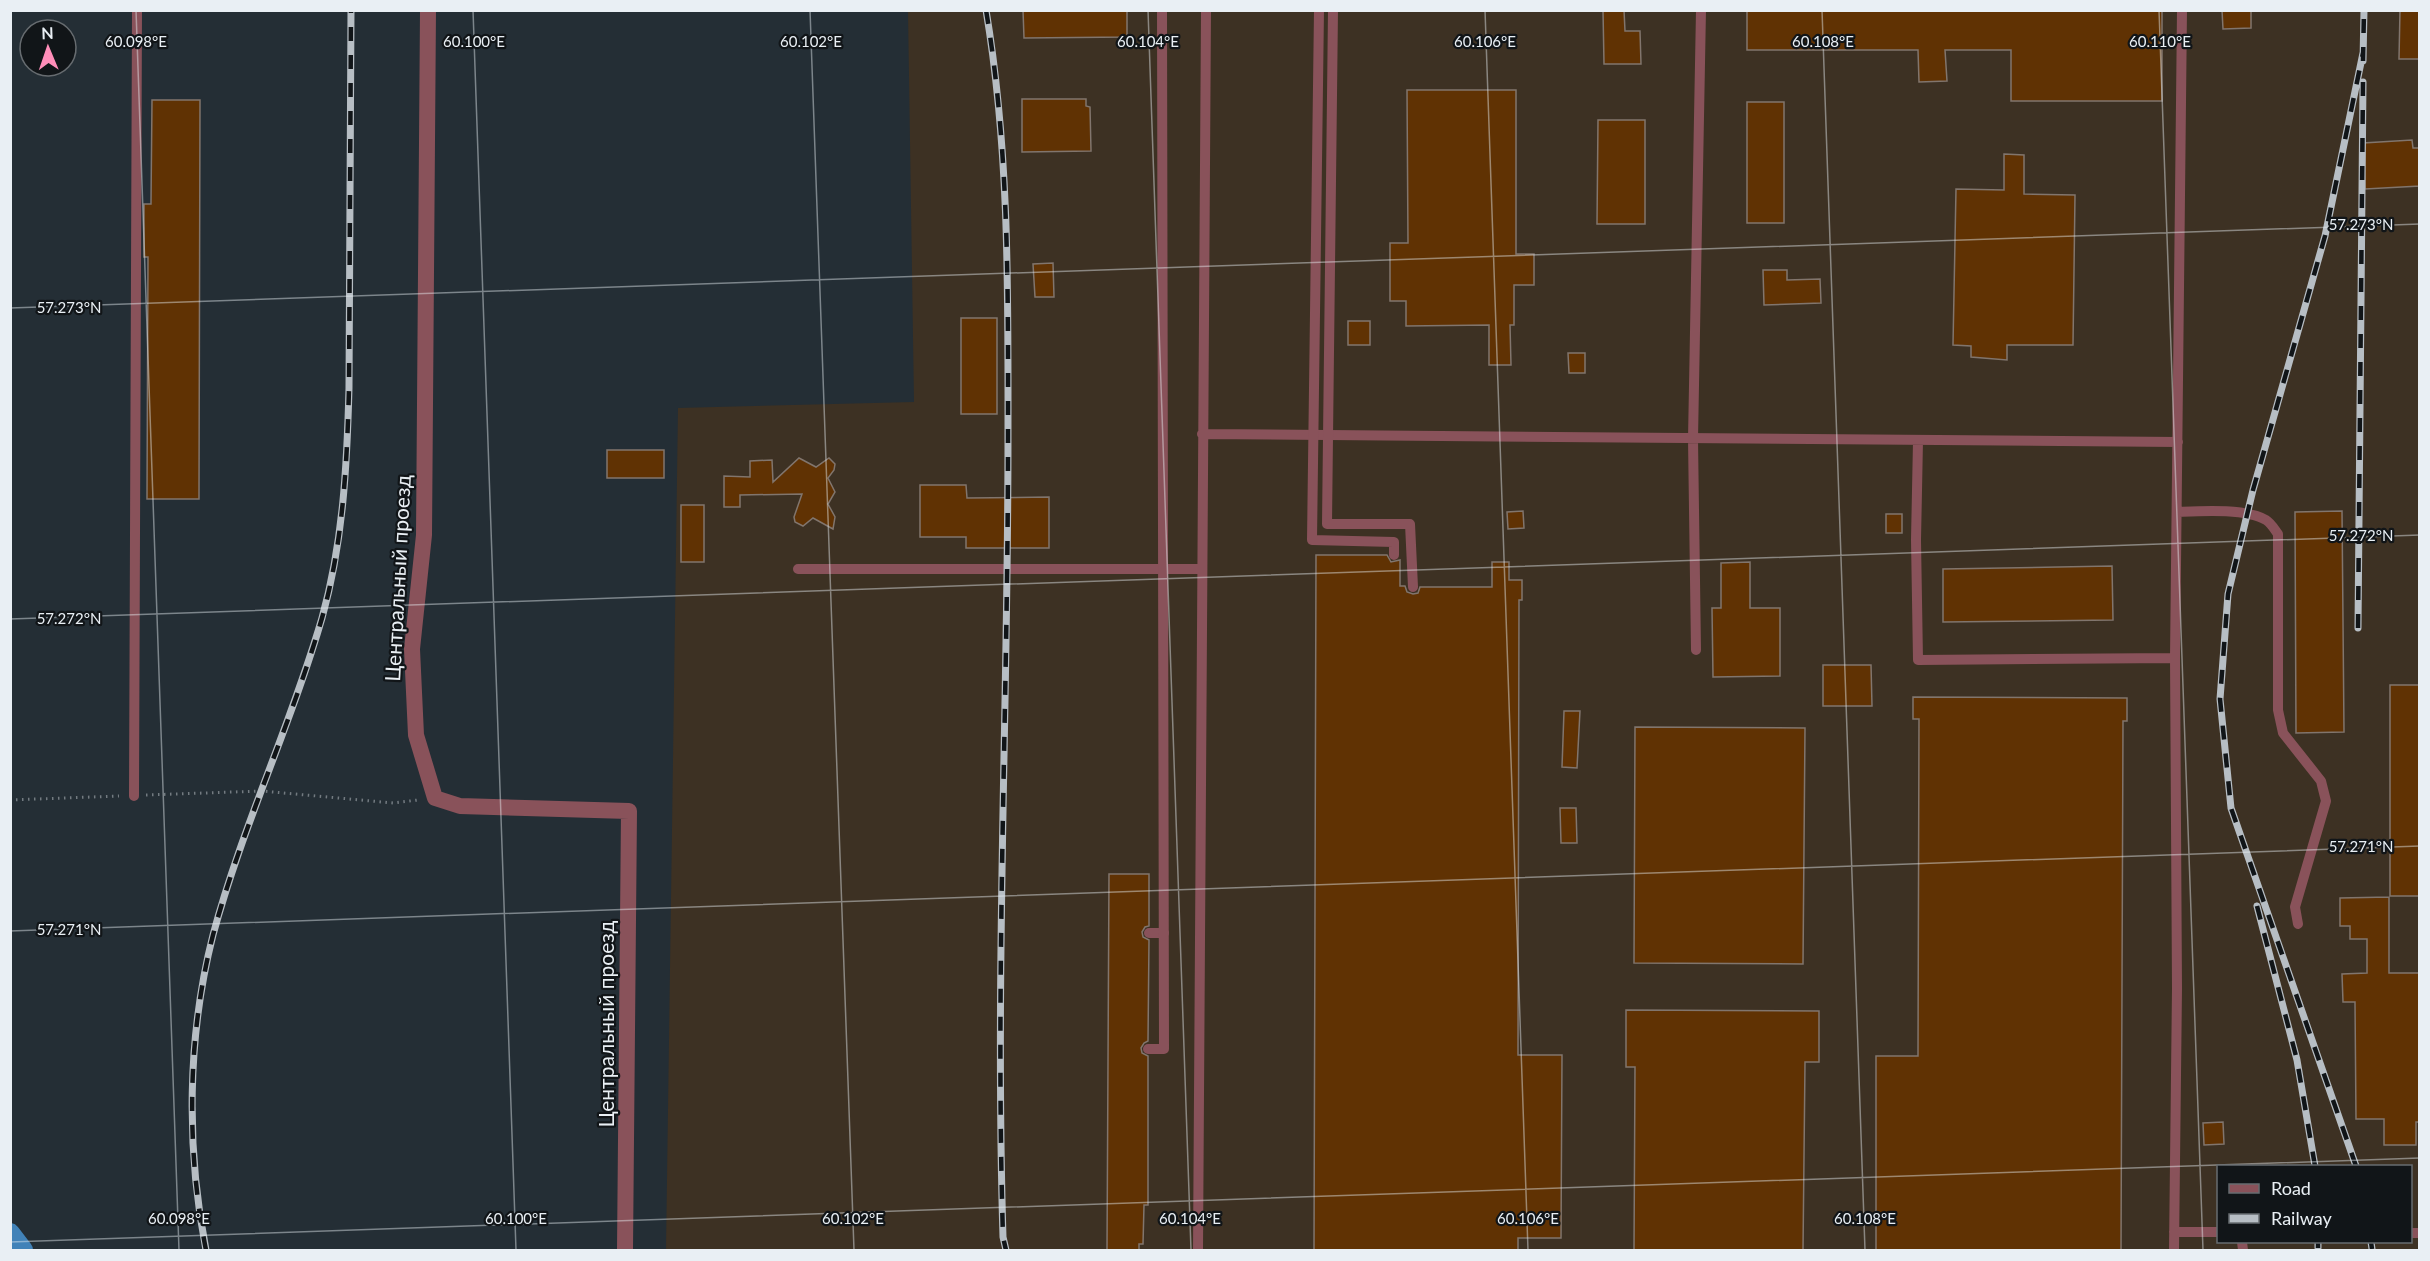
<svg xmlns="http://www.w3.org/2000/svg" width="2430" height="1261" font-family="Lato,sans-serif">
<style>
.industrial{fill:#3d3123;fill-rule:evenodd}
.lines{fill:none;stroke-linecap:round;stroke-linejoin:round}
.canal{stroke:#4182b8;stroke-width:20}
.building{fill:#603203;stroke:#81756d;stroke-width:1.5}
.path{stroke:#737b81;stroke-width:3;stroke-dasharray:1.5 4.5;stroke-linecap:butt}
.service{stroke:#89525a;stroke-width:10}
.minor{stroke:#89525a;stroke-width:16}
.rail-casing{stroke:#b7bec4;stroke-width:7}
.rail{stroke:#111518;stroke-width:4.5;stroke-dasharray:14;stroke-linecap:butt}
.service-bridge{stroke:#89525a;stroke-width:10}
.ticks{fill:none;stroke:#e9eff4;stroke-width:1.5;stroke-opacity:0.45}
.labels{text-anchor:middle;dominant-baseline:central;stroke-width:4.5;stroke-linejoin:round;paint-order:stroke}
.street-label{font-size:21px;fill:#e9eff4;stroke:#111518}
.ticks-label{font-size:15px;text-anchor:middle;fill:#e9eff4;stroke:#111518;stroke-width:4.5;stroke-linejoin:round;paint-order:stroke}
</style>
<rect width="100%" height="100%" fill="#242e35"/>
<path class="industrial" d="M908 11H2419V1250H666L678 408 914 402ZM2218 1166H2410V1242H2218Z"/>
<g class="lines">
<path class="canal" d="M10 1233 23 1250"/>
</g>
<path class="building" d="M1023 10H1127V37L1024 38Z
M1603 10H1624L1625 31H1640L1641 64H1604Z
M1747 10H2162V101H2011V50H1945L1947 81 1919 82 1918 50H1747Z
M2222 10H2251V28L2223 29Z
M2400 10H2420V59H2399Z
M1407 90H1516V254H1534V285H1514V325H1510L1511 365H1489V325L1406 326V301H1390V243H1408Z
M1022 99H1086V106L1090 107 1091 151 1022 152Z
M152 100H200L199 499H147L148 257H144V204H151Z
M1747 102H1784V223H1747Z
M1598 120H1645V224H1597Z
M2412 140 2413 148H2420V186L2365 189 2363 143Z
M2004 154 2024 155V194L2075 195 2073 345H2007V360L1971 357V346L1953 345 1956 189 2004 190Z
M1053 263 1054 297H1035L1033 264Z
M1763 270H1787V280L1820 279 1821 303 1764 305Z
M961 318H997V414H961Z
M1348 321H1370V345H1348Z
M1568 353H1585V373H1569Z
M607 450H664V478H607Z
M799 458 816 467 829 458 835 464 834 470 828 478 835 492 828 504 835 517 833 529 813 518 803 526 795 522 794 517 802 494 740 495V507H724V476L750 477V461L772 460 773 482Z
M920 485H966L967 498 1049 497V548H966V537H920Z
M681 505H704V562H681Z
M1523 511 1524 528 1508 529 1507 512Z
M2342 511 2344 732 2296 733 2295 512Z
M1886 514H1902V533H1886Z
M1316 555H1387L1391 562 1400 560V586H1405L1407 592 1413 594 1418 593 1420 587H1492V562H1509V580H1522V600H1519L1518 1055H1562L1561 1238H1518V1251H1314Z
M1750 562V608H1780V676L1713 677 1712 608H1721V563Z
M2112 566 2113 620 1943 622V569Z
M1823 665H1871L1872 706H1823Z
M2390 685H2420V896H2390Z
M1913 697 2127 698V721H2123L2121 1251H1876V1056H1918L1919 719H1913Z
M1564 711H1580L1577 768 1562 767Z
M1635 727 1805 728 1803 964 1634 963Z
M1560 808H1576L1577 843H1561Z
M1109 874H1149V926L1145 927 1142 932 1143 937 1149 940 1148 1041 1144 1043 1141 1048 1142 1053 1148 1056V1205H1144L1143 1244H1139V1251H1107Z
M2389 897V973H2420V1122H2416V1145H2384V1119H2356L2355 1002H2343L2342 974 2367 973V939H2350V926H2340V898Z
M1626 1010 1819 1011V1062H1805L1803 1251H1634L1635 1067H1626Z
M2223 1122 2224 1144 2204 1145 2203 1123Z"/>
<g class="lines">
<path class="path" d="M146 795 262 791 393 803 418 800
M10 800 119 796"/>
<path class="service" d="M1202 434 2178 442
M1918 441 1916 540 1918 660 2175 658
M2177 512C2201 511 2245 508 2266 520 2271 523 2275 530 2278 534V710L2283 733 2321 781 2326 801 2295 907 2298 924
M798 569H1201
M1696 650 1693 439 1701 10
M134 796 137 10
M1149 933H1164
M2174 1232H2218
M2410 1233H2420
M2242 1242 2243 1250
M1198 1250 1206 10
M2174 1250 2177 988 2175 658 2182 10"/>
<path class="minor" d="M428 10 424 535 412 649 416 735 435 798 460 806 629 811 625 1250"/>
<g class="rail-casing">
<path id="rail" d="M986 10C1010 153 1008 298 1008 441 1008 707 995 972 1003 1237L1006 1250
M2363 61 2364 10
M2358 628 2363 82
M2257 906 2297 1060 2315 1166
M2356 1166 2231 808 2220 699 2228 594 2253 490 2325 236 2363 53
M2371 1242 2372 1249
M2318 1248V1242
M206 1250C186 1148 187 1037 213 935 242 827 291 725 322 618 343 543 347 466 349 388L351 10"/>
</g>
<use href="#rail" class="rail"/>
<path class="service-bridge" d="M1319 10 1312 540 1394 542V555
M1333 10 1327 524H1410L1413 587
M1148 1049H1164L1162 10"/>
</g>
<path class="ticks" d="M136 10 179 1250M473 10 516 1250M810 10 854 1250M1148 10 1191 1250M1485 10 1528 1250M1822 10 1865 1250M2159 10 2203 1250M10 308 2420 224M10 619 2420 535M10 931 2420 846M10 1242 2420 1158"/>
<g class="labels">
<g class="street-label">
<text transform="translate(397 578) rotate(-87)">Центральный проезд</text>
<text transform="translate(605 1024) rotate(-90)">Центральный проезд</text>
</g>
</g>
<g class="ticks-label">
<text x="136" y="47">60.098°E</text>
<text x="474" y="47">60.100°E</text>
<text x="811" y="47">60.102°E</text>
<text x="1148" y="47">60.104°E</text>
<text x="1485" y="47">60.106°E</text>
<text x="1823" y="47">60.108°E</text>
<text x="2160" y="47">60.110°E</text>
<text x="2361" y="230">57.273°N</text>
<text x="69" y="313">57.273°N</text>
<text x="2361" y="541">57.272°N</text>
<text x="69" y="624">57.272°N</text>
<text x="2361" y="852">57.271°N</text>
<text x="69" y="935">57.271°N</text>
<text x="179" y="1224">60.098°E</text>
<text x="516" y="1224">60.100°E</text>
<text x="853" y="1224">60.102°E</text>
<text x="1190" y="1224">60.104°E</text>
<text x="1528" y="1224">60.106°E</text>
<text x="1865" y="1224">60.108°E</text>
</g>
<rect width="2430" height="1261" fill="none" stroke="#e9eff4" stroke-width="24"/>
<rect x="2217" y="1165" width="195" height="78" fill="#111518" stroke="#676c70" stroke-width="1.5"/>
<rect x="2229" y="1184" width="30" height="9" fill="#89525a" stroke="#676c70" stroke-width="1.5"/>
<text x="2271" y="1195" font-size="18" fill="#e9eff4">Road</text>
<rect x="2229" y="1214" width="30" height="9" fill="#b7bec4" stroke="#676c70" stroke-width="1.5"/>
<text x="2271" y="1225" font-size="18" fill="#e9eff4">Railway</text>
<g transform="translate(48 48) rotate(358)"><circle r="28" fill="#111518" stroke="#676c70" stroke-width="1.5"/>
<path d="M0-4.5L10 22L0 15L-10 22Z" fill="#ff8eb9"/>
<text y="-9" font-size="16" font-weight="bold" text-anchor="middle" fill="#e9eff4">N</text>
</g>
</svg>
